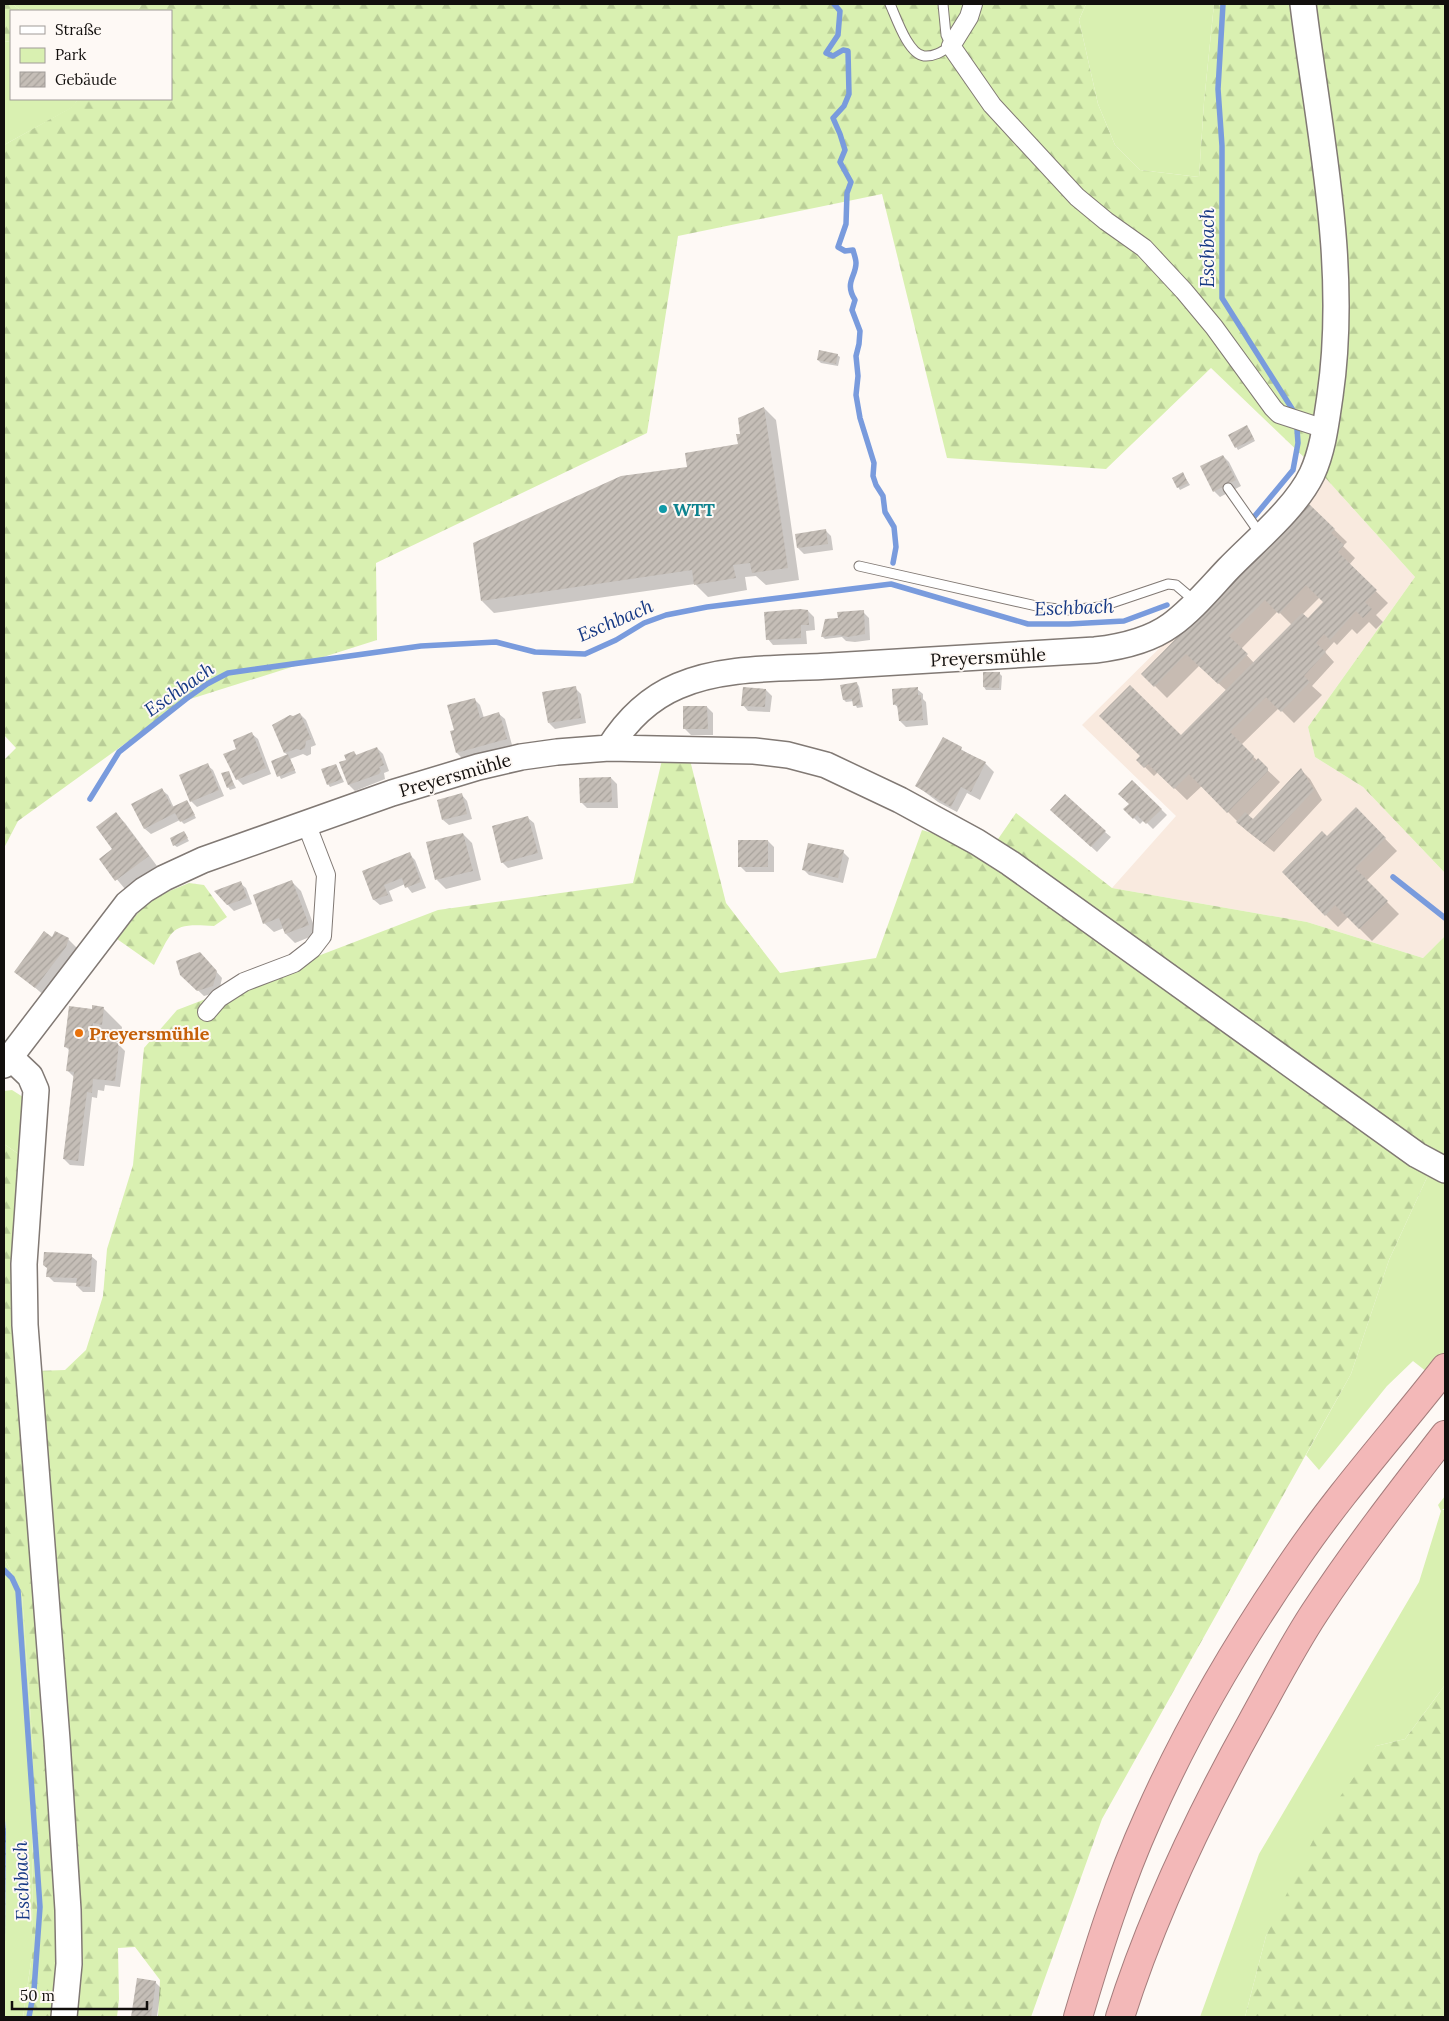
<svg xmlns="http://www.w3.org/2000/svg" width="1449" height="2021" font-family="Lora,serif">
<style>
.built{fill:#f9eadf}
.green{fill:#d9f0b1}
.forest{fill:url(#forest-firs)}
.water{fill:url(#water-waves)}
.shadow{fill:#0003;fill-rule:evenodd}
.lines{fill:none;stroke-linecap:round;stroke-linejoin:round}
.stream{stroke:#799bdd;stroke-width:5.5}
.building{fill:url(#building-hatch)}
.lane-casing{stroke:#817974;stroke-width:11}
.street-casing{stroke:#817974;stroke-width:20}
.secondary-casing{stroke:#817974;stroke-width:28}
.highway-casing{stroke:#a47d7c;stroke-width:30}
.lane{stroke:#fff;stroke-width:9}
.street{stroke:#fff;stroke-width:18}
.secondary{stroke:#fff;stroke-width:25}
.highway{stroke:#f3b8b8;stroke-width:28}
.culture-dot{fill:#0f9aa8;stroke:#fef9f5;stroke-width:2}
.food-dot{fill:#e8710a;stroke:#fef9f5;stroke-width:2}
.labels{text-anchor:middle;dominant-baseline:central;stroke-width:4;stroke-linejoin:round;paint-order:stroke}
.culture-label{font-size:18px;font-weight:bold;fill:#0d838f;stroke:#fef9f5;text-anchor:start}
.street-label{font-size:18px;fill:#120f0d;stroke:#fef9f5}
.food-label{font-size:18px;font-weight:bold;fill:#c56008;stroke:#fef9f5;text-anchor:start}
.water-label{font-size:19px;font-style:italic;fill:#153884;stroke:#fef9f5}
</style>
<defs>
<pattern id="forest-firs" width="22" height="20" patternUnits="userSpaceOnUse" patternTransform="scale(1.25)"><rect width="22" height="20" fill="#d9f0b1"/><path d="M5 1l3.5 6h-7zM16 11l3.5 6h-7z" fill="#b9cd97"/></pattern>
<pattern id="water-waves" width="16" height="10" patternUnits="userSpaceOnUse" patternTransform="scale(1.25)"><rect width="16" height="10" fill="#799bdd"/><path d="M0 5q4-4 8 0t8 0" fill="none" stroke="#627db2"/></pattern>
<pattern id="building-hatch" width="6" height="6" patternUnits="userSpaceOnUse" patternTransform="scale(1.25)"><rect width="6" height="6" fill="#c5beb7"/><path d="M-1 1l2-2M0 6l6-6M5 7l2-2" fill="none" stroke="#a8a29c"/></pattern>
</defs>
<rect width="100%" height="100%" fill="#fef9f5"/>
<path class="built" d="M1321 473 1415 577 1308 727 1315 757 1363 787 1445 873V936L1423 958 1307 922 1112 888 1176 816 1082 725 1316 493Z"/>
<path class="green" d="M12 4H142L137 11H22Z
M1086 4H1214L1204 102 1199 177 1140 170 1115 145 1098 104 1079 20Z
M4 41 11 42V99H78L73 107 4 145Z
M12 1090 23 1097V1157L4 1144V1091Z
M1429 1173 1445 1182V1386L1413 1361 1387 1386 1319 1470 1306 1455 1351 1374 1389 1260Z
M1445 1496V1508L1442 1510H1445V1685L1405 1739 1376 1746 1266 1936 1245 2017H1200L1259 1854 1419 1582 1441 1511 1438 1505Z
M4 1557 22 1594 33 1750 32 1955 23 2017H4L6 1832 4 1806Z"/>
<path class="forest" d="M4 4H12L22 11H11V42L4 41Z
M142 4H1086L1079 20 1098 104 1115 145 1140 170 1199 177 1204 102 1214 4H1294L1323 219 1326 362 1307 460 1211 368 1106 469 947 458 882 194 678 236 647 433 376 563 377 640 184 701 18 821 4 848V760L16 748 4 735V145L72 107 78 99H171V11H137Z
M1312 4H1445V873L1363 787 1315 757 1308 727 1415 577 1321 473 1338 409Z
M662 760H690L726 903 780 973 876 958 922 830 966 843 1429 1173 1389 1260 1351 1374 1102 1819 1031 2017H158L160 1980 135 1947 118 1948 119 1999 117 2017H71L36 1371 65 1370 86 1350 103 1296 107 1249 133 1165 144 1048 177 1010 438 910 633 883Z
M1016 813 1112 888 1307 922 1423 958 1445 936V1156L1430 1149 1361 1102 996 842Z
M189 883 204 885 227 917 214 926C170 923 174 928 154 965L117 939 145 904 167 892Z
M4 1144 23 1157 61 1949 55 2017H23L32 1955 33 1750 22 1594 4 1557Z
M1445 1685V2017H1245L1266 1936 1322 1822 1376 1746 1405 1739Z"/>
<path class="water" d="M4 1806 6 1832 5 1944 4 1951Z"/>
<path class="shadow" d="M837 355 840 357 838 366 821 363 818 360Z
M764 408 776 420 799 580 766 585 756 576 745 577 747 590 708 597 695 584 494 613 482 601 689 468 739 445 742 435Z
M1249 429 1255 441 1238 450 1229 435Z
M1223 456 1229 462 1241 486 1220 497 1214 491Z
M1183 474 1190 485 1180 490 1173 479Z
M1309 505 1347 542 1343 546 1355 558 1349 565 1388 603 1376 615 1383 622 1376 629 1369 622 1357 634 1352 629 1337 645 1334 642 1325 652 1334 662 1312 686 1322 695 1294 723 1279 708 1241 745 1280 782 1248 816 1253 821 1301 770 1310 779 1322 800 1274 852 1247 831 1202 786 1187 800 1158 772 1154 776 1138 760 1181 737 1227 691 1199 666 1167 698 1143 674ZM1320 597 1325 602 1315 628 1302 615ZM1278 611 1292 625 1254 663 1241 649Z
M826 531 831 536 833 550 804 554 798 548Z
M808 611 814 617 815 630 806 631 807 644 773 645 768 639Z
M863 612 869 618 870 640 855 642 846 641 842 637 825 639 822 636 837 619Z
M999 673 1002 676 1001 690H986L984 687Z
M857 684 859 686 863 707 857 708 854 701 846 702 844 700Z
M575 688 581 694 586 723 555 729 549 723Z
M917 689 923 694V699L926 702 928 725 906 727 900 721 899 708 894 704Z
M766 690 772 696 770 712 748 711 743 705Z
M474 699 480 705 484 718 499 714 505 719 512 745 463 759 457 753 451 732 456 731Z
M707 707 713 713V735H691L685 729Z
M300 714 306 720 316 745 311 747V754L307 756 303 754 290 759 296 773 281 779 272 761 288 755 285 753 293 717Z
M252 734 258 739 271 774 243 785 237 779Z
M943 739 985 763 994 772 980 800 967 793 957 812 938 802 917 786Z
M377 748 383 754 389 771 384 773 385 779 355 791 349 785 341 763 348 760 354 753 357 756Z
M207 765 213 770 224 796 197 807 191 801Z
M336 765 344 782 330 787 328 784Z
M228 772 236 788 230 790 228 787Z
M611 778 617 784 618 808H587L581 802Z
M1132 781 1167 815 1153 829 1144 820 1140 824 1125 809 1130 804Z
M162 790 168 795 174 808 187 801 196 818 184 824 180 820 151 834 145 829 133 805Z
M462 795 467 801 472 819 449 825 443 820Z
M1356 809 1397 851 1366 881 1399 914 1372 941 1348 917 1338 927 1283 872 1327 838Z
M116 814 125 823 157 866 125 889 100 859 113 849Z
M1058 816 1105 832 1111 837 1097 852Z
M528 818 534 823 543 859 508 868 502 862Z
M184 833 189 841 177 847 174 845Z
M463 834 472 843 481 880 446 889 437 880Z
M768 841 774 847V872H746L740 866Z
M843 852 849 858 843 883 809 875 803 869Z
M409 854 415 860 426 888 412 893 405 884 389 891 393 901 380 905 374 900 363 871Z
M292 882 301 891 317 934 295 943 286 934 284 928 274 932 264 923Z
M240 883 246 888 252 904 234 911 228 905Z
M52 939H68L77 948 45 996 15 971Z
M206 960 222 978 219 992 204 996 181 974Z
M103 1008 122 1027 120 1042H116L125 1051 120 1087 105 1085 104 1091 98 1090 97 1098 92 1097 84 1166 70 1165 64 1159 74 1077 67 1070 70 1051 65 1046 93 1010Z
M91 1256 97 1261 95 1292H83L77 1286 78 1283 54 1282 48 1276Z
M138 1980 155 1982 161 1988 157 2017H132Z"/>
<g class="lines">
<path class="stream" d="M834 4 840 11 838 35 826 53 833 56 843 50 848 51 849 94 844 106 833 118 840 134 845 150 840 162 851 182 847 193 846 224 838 247 845 251 853 250C854 254 856 259 856 263 856 277 844 282 855 300L852 310 860 331 859 344 856 356 858 376 856 395 860 418 874 463 873 476 876 485 883 496 885 512 894 527 896 547 893 563
M1223 4 1218 89 1222 146V298L1296 415 1298 443 1293 470 1254 517
M90 799 119 752 186 699 207 684 228 673 421 646 496 642 535 652 585 654 616 640 644 623 666 615 707 607 891 584 1028 624H1069L1124 621 1167 605
M1393 877 1445 918
M4 1570 12 1578 18 1591 40 1907 34 1990 29 2017"/>
</g>
<path class="building" d="M819 350 838 354 836 364 817 360Z
M764 407 788 568 752 573 750 563 733 565 736 578 694 585 692 570 481 601 473 543 621 476 687 467 685 453 738 444 736 434H740L738 418Z
M1247 425 1254 439 1235 448 1228 435Z
M1223 455 1236 480 1213 492 1200 466Z
M1183 472 1188 483 1177 488 1172 478Z
M1309 504 1335 529 1331 533 1344 545 1338 552 1377 590 1365 602 1372 609 1363 618 1356 611 1330 640 1324 634 1316 643 1326 652 1304 676 1310 682 1281 712 1266 697 1230 732 1254 756 1252 759 1255 762 1258 758 1268 768V771L1227 813 1189 774 1174 789 1148 764 1144 768 1136 760 1140 756 1099 716 1130 685 1181 735 1302 613 1308 618 1323 602 1306 585 1279 614 1265 600 1229 636 1248 654 1218 684 1186 654 1154 687 1141 674Z
M826 529 828 544 797 548 795 534Z
M800 609 808 610 809 625H801V638L766 640 764 612Z
M864 610 865 634 848 637 839 635 821 637 825 619 838 618 837 612Z
M983 672H1000L999 688 983 687Z
M857 682 861 705 853 706 852 699 843 700 840 685Z
M576 686 581 718 548 723 542 692Z
M743 687 766 689 765 707 741 706Z
M918 687V695H921L923 720 899 721 897 704 893 705 892 689Z
M475 698 480 718 499 712 507 739 456 753 450 731 454 730 447 705Z
M683 706H707L708 729H683Z
M300 713 311 739 306 741 305 748 301 750 296 749 284 753 272 725 290 715 293 716Z
M252 732 266 768 236 780 223 754 236 749 233 740Z
M943 737 962 747 961 750 986 762 971 792 961 787 951 807 915 786Z
M377 747 384 765 379 767 381 771 379 774 348 785 339 762 346 760 344 755 354 751 356 755Z
M288 754 295 770 277 777 271 761Z
M208 763 219 790 190 802 179 775Z
M336 764 342 779 327 785 321 769Z
M1301 768 1314 790 1264 844 1236 822 1245 812 1253 819Z
M229 771 234 785 227 788 221 773Z
M611 777 612 802 580 803 579 778Z
M1132 780 1162 809 1146 824 1137 815 1133 819 1123 809 1129 804 1118 794Z
M162 788 172 807 187 800 195 815 180 822 175 813 144 829 131 804Z
M462 793 467 814 442 820 437 800Z
M1065 794 1106 831 1091 847 1050 810Z
M1356 807 1386 838 1355 868 1388 901 1359 929 1335 905 1325 916 1282 872 1322 831 1327 836Z
M116 812 149 856 115 881 99 859 112 849 96 827Z
M528 816 538 853 501 863 492 826Z
M184 831 188 838 173 846 170 838Z
M463 833 473 871 435 880 426 842Z
M738 840H768V867H738Z
M808 843 844 850 838 878 802 870Z
M410 852 421 882 405 888 402 878 384 885 388 895 373 900 362 871Z
M292 880 309 925 285 934 279 918 263 924 253 895Z
M241 881 247 898 227 905 214 891Z
M44 931 52 937 55 931 69 938 66 947 35 988 14 972Z
M200 952 217 971 213 986 197 991 180 975 176 961Z
M92 1005 104 1007 102 1025 93 1023 90 1040 119 1043 115 1081 93 1079 92 1093 87 1092 78 1161 63 1159 74 1072 66 1071 69 1048 64 1047 69 1006 92 1009Z
M44 1252 92 1254 90 1287 76 1286 77 1278 46 1277 47 1268 43 1265Z
M137 1978 156 1981 151 2017H131Z"/>
<g class="lines">
<g class="lane-casing">
<path id="lane" d="M890 4C896 17 908 54 924 56 934 57 943 51 951 46L946 35 943 4
M1228 488 1261 535
M859 566 1041 607 1067 610 1100 607 1168 584 1176 585 1196 602"/>
</g>
<g class="street-casing">
<path id="street" d="M973 4 969 17 951 46 992 105 1077 197 1106 221 1144 248 1184 291 1214 327 1273 408 1279 414 1325 429
M207 1012 219 998 244 982 294 963 312 949 322 936 326 875 306 823"/>
</g>
<g class="secondary-casing">
<path id="secondary" d="M609 748C626 721 647 699 678 686 723 666 782 669 831 666 919 661 1007 656 1095 650 1121 647 1149 641 1171 625 1192 610 1210 588 1228 569 1255 541 1295 509 1312 474 1323 450 1326 423 1330 396 1349 264 1319 134 1303 4
M10 1057 30 1076 36 1090 24 1264 25 1325 57 1740 68 1910 69 1964 64 2017
M4 1065 127 904 144 890 164 878 203 860 392 793 478 767 521 757 557 752 609 748 754 751 788 755 826 765 900 800 977 842 1010 863 1417 1155 1445 1170"/>
</g>
<g class="highway-casing">
<path id="highway" d="M1078 2017C1098 1950 1119 1882 1148 1818 1188 1727 1239 1641 1296 1558 1341 1492 1395 1432 1445 1368
M1120 2017C1153 1913 1200 1815 1253 1720 1273 1684 1292 1647 1315 1612 1355 1551 1400 1493 1445 1435"/>
</g>
<use href="#lane" class="lane"/>
<use href="#street" class="street"/>
<use href="#secondary" class="secondary"/>
<use href="#highway" class="highway"/>
</g>
<circle class="culture-dot" cx="663" cy="509" r="5"/>
<circle class="food-dot" cx="79" cy="1033" r="5"/>
<g class="labels">
<g class="culture-label">
<text x="673" y="509">WTT</text>
</g>
<g class="street-label">
<text transform="translate(988 657) rotate(-3)">Preyersmühle</text>
<text transform="translate(455 775) rotate(-16)">Preyersmühle</text>
</g>
<g class="food-label">
<text x="89" y="1033">Preyersmühle</text>
</g>
<g class="water-label">
<text transform="translate(1207 248) rotate(-90)">Eschbach</text>
<text transform="translate(1074 607) rotate(-2)">Eschbach</text>
<text transform="translate(615 620) rotate(-23)">Eschbach</text>
<text transform="translate(179 689) rotate(-35)">Eschbach</text>
<text transform="translate(21 1881) rotate(-92)">Eschbach</text>
</g>
</g>
<rect width="1449" height="2021" fill="none" stroke="#120f0d" stroke-width="10"/>
<rect x="10" y="10" width="162" height="90" fill="#fef9f5" stroke="#a09b98"/>
<rect x="20" y="26" width="25" height="8" fill="#ffffff" stroke="#a09b98"/>
<text x="55" y="35" font-size="15" fill="#120f0d">Straße</text>
<rect x="20" y="48" width="25" height="15" fill="#d9f0b1" stroke="#a09b98"/>
<text x="55" y="60" font-size="15" fill="#120f0d">Park</text>
<rect x="20" y="72" width="25" height="15" fill="url(#building-hatch)" stroke="#a09b98"/>
<text x="55" y="85" font-size="15" fill="#120f0d">Gebäude</text>
<path d="M12 2001v8h135v-8" fill="none" stroke="#120f0d" stroke-width="2.5"/>
<text x="20" y="2001" font-size="15" fill="#120f0d" stroke="#fef9f5" stroke-width="4" paint-order="stroke">50 m</text>
</svg>
